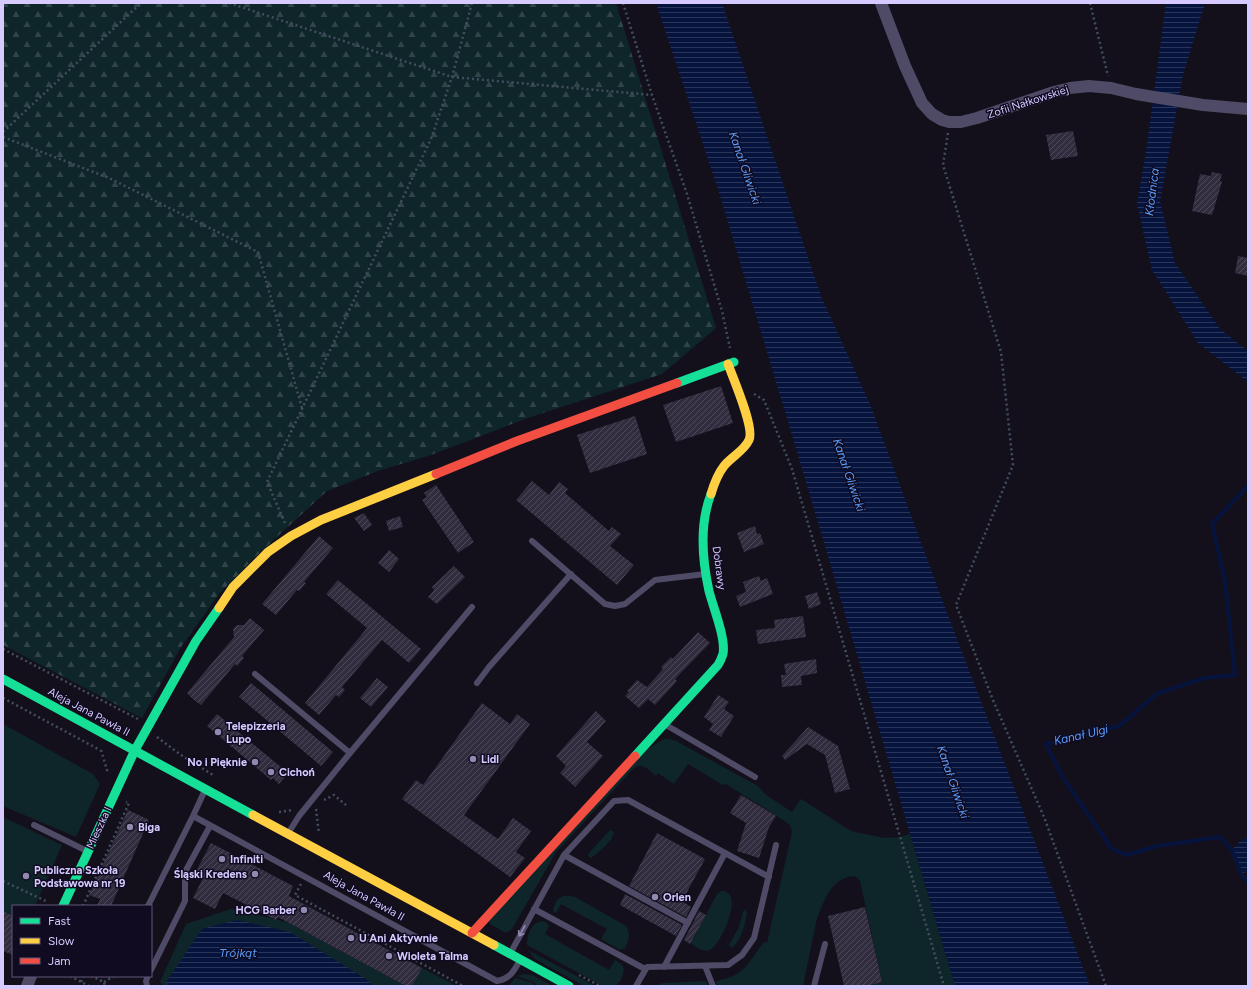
<svg xmlns="http://www.w3.org/2000/svg" width="1251" height="989" font-family="Figtree,sans-serif">
<style>
.grass{fill:#0e2629}
.forest{fill:url(#forest-firs)}
.water{fill:url(#water-rules)}
.lines{fill:none;stroke-linecap:round;stroke-linejoin:round}
.stream{stroke:#06143d;stroke-width:4}
.building{fill:url(#building-hatch)}
.path{stroke:#424e5f;stroke-width:2.5;stroke-dasharray:2 3;stroke-linecap:butt}
.lane{stroke:#4f4a65;stroke-width:6}
.street{stroke:#4f4a65;stroke-width:12}
.fast{stroke:#16e098;stroke-width:9}
.slow{stroke:#ffcf43;stroke-width:9}
.jam{stroke:#f24e42;stroke-width:9}
.oneway{stroke:#928ab2}
.poi-dot{fill:#9289b0;stroke:#110b21;stroke-width:1.5}
.labels{text-anchor:middle;dominant-baseline:central;stroke-width:3;stroke-linejoin:round;paint-order:stroke}
.street-label{font-size:11px;fill:#d6caff;stroke:#110b21}
.poi-label{font-size:11px;font-weight:bold;fill:#d6caff;stroke:#110b21;text-anchor:start}
.water-label{font-size:12px;font-style:italic;fill:#589fff;stroke:#110b21}
</style>
<defs>
<pattern id="forest-firs" width="22" height="20" patternUnits="userSpaceOnUse"><rect width="22" height="20" fill="#0e2629"/><path d="M5 1l3.5 6h-7zM16 11l3.5 6h-7z" fill="#304449"/></pattern>
<pattern id="water-rules" width="6" height="5" patternUnits="userSpaceOnUse"><rect width="6" height="5" fill="#06143d"/><path d="M0 2.5h6" fill="none" stroke="#2a355a"/></pattern>
<pattern id="building-hatch" width="6" height="6" patternUnits="userSpaceOnUse"><rect width="6" height="6" fill="#312c3e"/><path d="M-1 1l2-2M0 6l6-6M5 7l2-2" fill="none" stroke="#4e495b"/></pattern>
</defs>
<rect width="100%" height="100%" fill="#13101c"/>
<path class="grass" d="M3 724 93 774 100 784 76 837 3 806Z
M664 739H669L676 741 758 786 766 795 792 812 801 799 851 831 884 838 900 837 910 834 955 986H866L882 982 860 881 855 876C832 877 825 899 817 918L803 986H718L715 981C744 977 748 963 764 942L767 943 792 832 790 825 786 822 726 784 723 785 688 764 674 784 658 773 656 776C649 770 643 762 634 768L556 852 512 929 506 933 490 924 489 920 494 913 626 767 638 755Z
M3 817 62 845 35 906H13V916L3 911Z
M610 830 614 832C613 841 599 852 591 858L589 857 588 855 589 853Z
M721 891C746 890 721 945 710 950 704 953 695 947 691 943L717 894Z
M563 896H571L575 897 626 926C631 934 629 940 625 948L620 950 601 939 607 929 561 904 556 913 554 912 553 909 557 900Z
M231 909 243 911 289 923 406 986H164L160 982 186 924Z
M744 909 747 912C746 922 740 944 731 948L729 945 739 927Z
M542 921 546 922 549 926 545 934 609 970 615 960 622 965 624 970 621 980 616 986H603L527 945C527 935 531 923 542 921Z
M528 950 595 986H584L535 959Z
M422 968 457 986H412Z
M524 974 532 975 553 986H539L531 981 517 976Z
M515 978 530 982 537 986H508Z
M706 981 708 986H654L663 983Z"/>
<path class="forest" d="M3 3H616L716 328 662 374 525 419 431 455 378 471 327 491 255 557 219 594 181 647 142 718 3 645Z"/>
<path class="water" d="M656 3H722L821 296 870 404 946 610 1090 986H955L801 465 718 189Z
M1166 3H1205L1183 75 1160 201 1175 263 1220 329 1248 351V382L1198 343 1152 270 1137 204 1146 152Z
M1248 837V871L1241 874 1232 850 1241 840Z
M237 920 290 932 366 979 371 984V986H169L166 982 202 929Z"/>
<g class="lines">
<path class="stream" d="M1248 486 1212 524 1225 581 1235 675 1205 678 1158 693 1119 726 1046 744 1063 778 1112 849 1127 855 1157 846 1220 837 1232 850 1241 874 1248 882"/>
</g>
<path class="building" d="M1073 131 1078 156 1051 160 1046 135Z
M1212 172 1222 174 1220 181 1222 182 1212 215 1192 211 1200 174 1211 176Z
M1238 256 1248 258V276L1235 273Z
M721 386 733 423 676 442 663 405Z
M635 416 647 454 590 473 577 435Z
M532 481 549 495 559 482 568 489 565 493 609 531 612 527 621 534 610 546 634 565 617 585 516 500Z
M436 485 474 542 458 553 422 500 427 497 424 493Z
M364 513 372 525 364 531 354 518Z
M400 516 403 527 389 531 386 521Z
M755 526 757 534 760 533 764 544 744 552 737 533Z
M319 536 333 548 304 582 306 583 299 591 297 590 276 615 262 604Z
M389 550 399 559 389 572 378 563Z
M454 566 465 577 437 604 428 597 434 590 432 587Z
M759 576 761 581 767 578 773 594 740 607 736 596 746 592 743 582Z
M338 580 421 649 409 663 382 640 342 687 345 690 339 697 336 695 319 715 305 703 367 628 326 594Z
M817 592 821 604 809 609 805 596Z
M803 616 806 637 758 644 756 630 775 628 774 620Z
M250 618 264 630 242 656 244 658 237 666 235 664 201 705 194 700 187 693 234 637 233 629 237 625H244Z
M698 632 710 643 675 679 677 681 655 705 648 699 639 708 625 696 629 692 627 691 637 680 647 687 663 669 661 667 671 657 673 659Z
M816 659 817 673 801 676 802 685 782 687 781 675H786L784 664Z
M377 678 388 687 371 707 360 698Z
M251 683 333 752 321 766 239 697Z
M718 695 729 702 724 709 734 716 721 737 709 730 713 724 704 717Z
M482 703 510 724 517 714 530 724 464 815 498 839 513 818 531 831 516 852 525 858 510 877 402 799 416 780 423 785Z
M596 711 606 721 587 742 603 756 575 787 560 773 566 766 556 756Z
M217 714 288 773 279 784 273 778 271 780 207 726Z
M808 727 838 746 850 789 835 793 825 755 807 744 785 760 782 756Z
M741 795 776 816 769 827 759 858 737 851 746 823 730 813Z
M128 810 149 820 111 906H97L100 899 89 895Z
M657 833 705 859 682 901 691 907 686 917 629 886Z
M211 843 293 886 289 896 422 968 412 986H406L278 917 276 920 223 893 215 909 193 898 203 878 195 873Z
M625 894 682 925 676 936 620 905Z
M865 907 882 982 866 986H844L828 916Z
M3 911 13 916V955L3 951Z
M699 911 706 915 690 944 684 940Z"/>
<g class="lines">
<path class="path" d="M229 3 452 77 652 95
M623 3 652 95 687 194 722 311 730 348
M1090 3 1108 76
M3 132 141 3
M948 133 943 165 1001 352 1013 465 956 605 993 700 1044 817 1106 986
M3 137 109 178 258 252 302 408
M754 394 764 400 792 469 944 986
M285 523 267 482 431 139 452 77 472 3
M3 649 138 719
M3 698 100 750
M157 737 181 755 213 775
M101 750 108 773
M324 800 334 795 346 805
M316 809 319 834
M279 812 292 810
M3 881 48 902
M301 884 295 895 463 986
M83 906 129 803 126 802
M579 975 600 986
M70 976 89 986
M91 976 104 982 105 986
M81 982 83 976
M104 982 114 976"/>
<path class="lane" d="M532 541 605 604 615 606 625 604 655 580 705 574
M255 674 350 753
M477 683 489 667 571 574
M666 725 755 777
M205 790 193 816 497 981C510 979 514 971 520 960
M34 825 87 851
M289 832 299 816 350 753 472 607
M564 855 688 923
M148 906 193 816
M534 909 645 969
M511 952 564 855 614 801 628 800 769 877
M705 966 713 986
M664 967 725 853
M151 970 185 901V872L210 826
M147 986 146 981 148 976
M636 986 647 967 728 965 742 955 754 938 776 845
M814 986 825 944"/>
<path class="street" d="M881 3 905 66 922 103 932 114 942 120 949 122H961L977 118 1054 92 1070 88 1089 86 1111 88 1136 94 1203 105 1248 109
M27 986 31 976"/>
<path class="fast" d="M677 383 734 362
M3 679 253 815
M635 756 718 665C720 662 722 657 723 654 726 638 713 607 709 591 702 559 699 525 711 494
M63 906 135 750 196 641 219 608
M494 945 569 986"/>
<path class="slow" d="M711 494C714 484 717 475 724 466 731 457 744 451 749 440 755 428 733 378 728 364
M219 608 233 587 268 552 291 536 321 520 436 474
M253 815 494 945"/>
<path class="jam" d="M436 474 517 441 677 383
M472 933 635 756"/>
</g>
<defs><path id="oneway-shaft" d="M-6 0H5M1.5-3L5.5 0L1.5 3" fill="none" stroke-width="1.6" stroke-linecap="round" stroke-linejoin="round"/></defs>
<use class="oneway" href="#oneway-shaft" transform="translate(522 931) rotate(119)"/>
<g class="poi-dot">
<circle cx="218" cy="732" r="4"/>
<circle cx="473" cy="759" r="4"/>
<circle cx="255" cy="762" r="4"/>
<circle cx="271" cy="772" r="4"/>
<circle cx="130" cy="827" r="4"/>
<circle cx="222" cy="859" r="4"/>
<circle cx="255" cy="874" r="4"/>
<circle cx="26" cy="876" r="4"/>
<circle cx="655" cy="897" r="4"/>
<circle cx="304" cy="910" r="4"/>
<circle cx="351" cy="938" r="4"/>
<circle cx="389" cy="956" r="4"/>
</g>
<g class="labels">
<g class="street-label">
<text transform="translate(1028 102) rotate(-18)">Zofii Nałkowskiej</text>
<text transform="translate(719 568) rotate(82)">Dobrawy</text>
<text transform="translate(89 712) rotate(28)">Aleja Jana Pawła II</text>
<text transform="translate(99 828) rotate(-65)">Mieszka I</text>
<text transform="translate(364 896) rotate(29)">Aleja Jana Pawła II</text>
</g>
<g class="poi-label">
<text x="226" y="726">Telepizzeria<tspan x="226" dy="13">Lupo</tspan></text>
<text x="481" y="759">Lidl</text>
<text x="247" y="762" text-anchor="end">No i Pięknie</text>
<text x="279" y="772">Cichoń</text>
<text x="138" y="827">Biga</text>
<text x="230" y="859">Infiniti</text>
<text x="34" y="870">Publiczna Szkoła<tspan x="34" dy="13">Podstawowa nr 19</tspan></text>
<text x="247" y="874" text-anchor="end">Śląski Kredens</text>
<text x="663" y="897">Orlen</text>
<text x="296" y="910" text-anchor="end">HCG Barber</text>
<text x="359" y="938">U Ani Aktywnie</text>
<text x="397" y="956">Wioleta Talma</text>
</g>
<g class="water-label">
<text transform="translate(745 168) rotate(71)">Kanał Gliwicki</text>
<text transform="translate(1152 192) rotate(-83)">Kłodnica</text>
<text transform="translate(849 475) rotate(71)">Kanał Gliwicki</text>
<text transform="translate(1081 735) rotate(-13)">Kanał Ulgi</text>
<text transform="translate(953 782) rotate(71)">Kanał Gliwicki</text>
<text x="238" y="953">Trójkąt</text>
</g>
</g>
<rect width="1251" height="989" fill="none" stroke="#d6caff" stroke-width="8"/>
<rect x="12" y="905" width="140" height="72" fill="#110b21" stroke="#60577a"/>
<rect x="20" y="918" width="20" height="6" fill="#16e098" stroke="#60577a"/>
<text x="48" y="925" font-size="12" fill="#d6caff">Fast</text>
<rect x="20" y="938" width="20" height="6" fill="#ffcf43" stroke="#60577a"/>
<text x="48" y="945" font-size="12" fill="#d6caff">Slow</text>
<rect x="20" y="958" width="20" height="6" fill="#f24e42" stroke="#60577a"/>
<text x="48" y="965" font-size="12" fill="#d6caff">Jam</text>
</svg>
